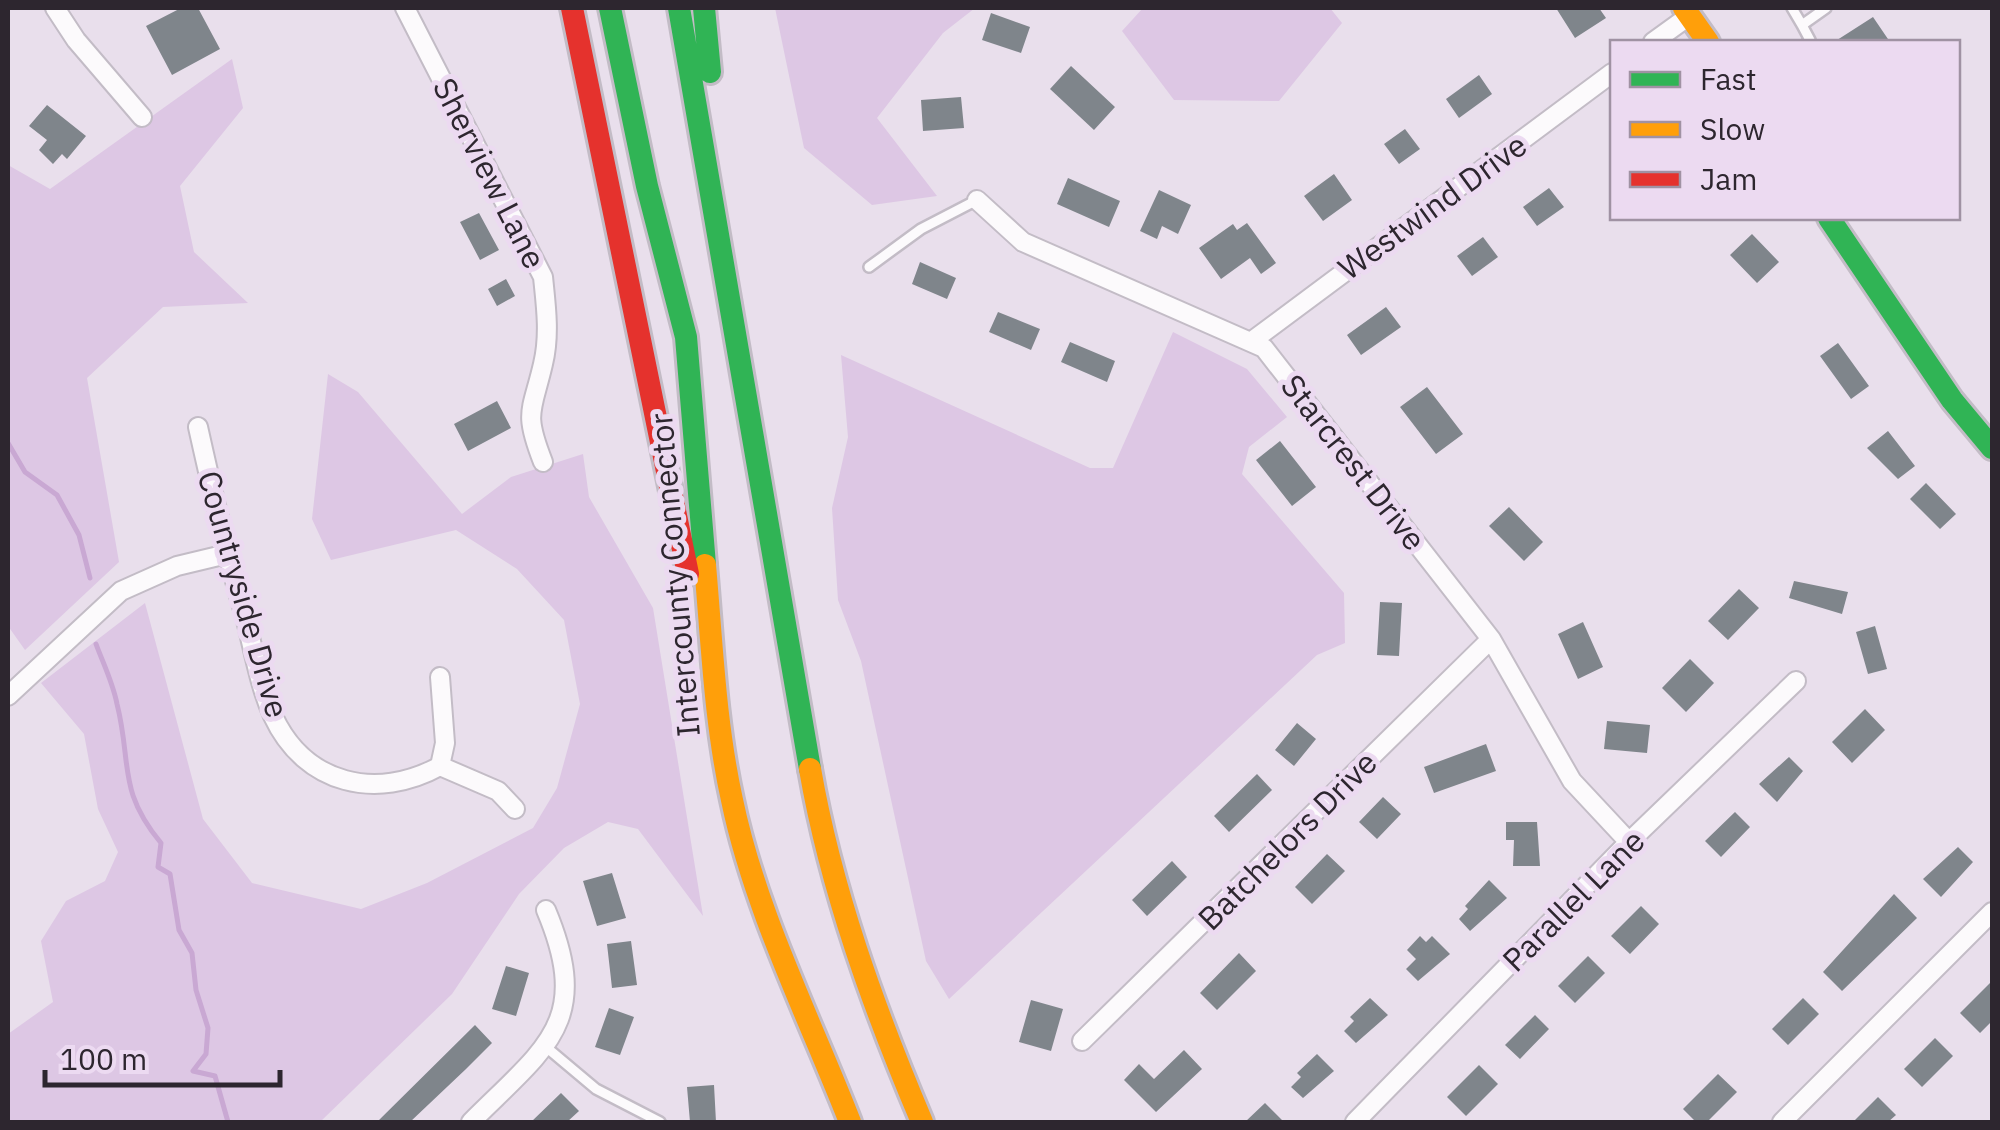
<svg xmlns="http://www.w3.org/2000/svg" width="2000" height="1130" font-family="'IBM Plex Sans',sans-serif">
<style>
.green{fill:#ddc7e4}
.lines{fill:none;stroke-linecap:round;stroke-linejoin:round}
.stream{stroke:#c9a8d3;stroke-width:5}
.building{fill:#7f858b}
.lane-casing{stroke:#c3bcc6;stroke-width:14}
.street-casing{stroke:#c3bcc6;stroke-width:22}
.fast-casing{stroke:#c3bcc6;stroke-width:28}
.slow-casing{stroke:#c3bcc6;stroke-width:28}
.jam-casing{stroke:#c3bcc6;stroke-width:28}
.lane{stroke:#fcfafc;stroke-width:9}
.street{stroke:#fcfafc;stroke-width:18}
.fast{stroke:#30b455;stroke-width:22}
.slow{stroke:#ff9f0a;stroke-width:22}
.jam{stroke:#e5322d;stroke-width:22}
.labels{text-anchor:middle;dominant-baseline:central;stroke-width:10;stroke-linejoin:round;paint-order:stroke}
.street-label{font-size:32px;fill:#2d262f;stroke:#ecdaf1}
</style>
<rect width="100%" height="100%" fill="#e9dfec"/>
<path class="green" d="M775 8H975L943 33 877 118 937 196 872 205 804 148Z
M1143 8H1330L1342 23 1279 101 1174 100 1122 31Z
M232 59 243 108 180 186 194 252 248 303 163 307 87 378 119 562 25 650 8 626V165L50 189Z
M1173 332 1247 369 1287 417 1249 447 1242 474 1344 593 1345 643 1317 655 949 999 926 961 861 661 838 600 832 508 848 437 841 355 1090 468H1113Z
M328 374 358 392 462 514 511 477 583 454 589 497 653 608 703 916 638 829 608 822 564 848 519 894 452 994 320 1122H8V1034L53 1002 41 941 66 901 105 881 118 852 98 809 84 734 41 683 145 603 203 819 252 883 361 909 427 883 533 828 557 788 580 704 564 620 517 569 456 530 331 560 312 519Z"/>
<g class="lines">
<path class="stream" d="M8 443 25 472 57 495 79 535 90 578
M96 644C103 663 113 683 117 704 132 763 117 790 161 843L158 867 170 874 179 930 192 953 196 990 208 1028 206 1054 193 1071 215 1076 228 1122"/>
</g>
<path class="building" d="M181 8H198L220 49 172 75 146 26Z
M1556 8H1599L1606 18 1575 38Z
M991 13 1030 27 1021 53 982 40Z
M1873 17 1890 42H1834Z
M1071 66 1115 107 1094 130 1050 89Z
M1479 75 1492 94 1459 118 1446 99Z
M961 97 964 128 923 131 921 100Z
M47 105 86 136 67 159 62 154 53 164 39 150 47 140 29 126Z
M1405 129 1420 149 1399 164 1384 144Z
M1334 174 1352 200 1323 221 1304 196Z
M1068 178 1120 201 1109 227 1057 204Z
M1549 188 1564 207 1537 226 1523 207Z
M1159 190 1191 205 1178 234 1162 226 1157 239 1140 231Z
M479 213 499 250 480 260 460 222Z
M1247 223 1276 263 1261 274 1250 258 1221 279 1199 248 1233 224 1237 230Z
M1752 234 1779 262 1757 283 1730 255Z
M1483 237 1498 257 1472 276 1457 256Z
M920 262 956 278 947 299 912 284Z
M506 279 515 296 497 306 488 289Z
M1386 307 1401 327 1361 355 1347 335Z
M998 312 1040 329 1031 350 989 332Z
M1070 342 1115 361 1107 382 1061 362Z
M1838 343 1869 386 1851 399 1820 356Z
M1427 387 1463 434 1436 454 1400 407Z
M497 401 511 428 468 451 454 424Z
M1888 431 1915 466 1898 479 1867 448Z
M1280 441 1316 487 1292 506 1256 460Z
M1926 483 1956 514 1940 529 1910 499Z
M1509 507 1543 542 1524 561 1489 526Z
M1794 581 1848 592 1842 614 1789 598Z
M1739 589 1759 608 1728 640 1708 621Z
M1380 602 1402 603 1399 656 1377 655Z
M1583 622 1603 667 1578 679 1558 634Z
M1875 626 1887 669 1868 674 1856 632Z
M1690 659 1714 683 1686 712 1662 688Z
M1865 709 1885 730 1852 763 1832 742Z
M1607 721 1650 725 1647 753 1604 749Z
M1297 723 1316 739 1294 766 1275 750Z
M1486 744 1496 771 1434 793 1424 767Z
M1789 757 1803 771 1777 802 1759 784Z
M1257 774 1272 790 1229 832 1214 816Z
M1383 797 1401 814 1377 839 1359 822Z
M1735 812 1750 827 1721 857 1705 841Z
M1506 822H1537L1540 866H1513L1514 840H1506Z
M1958 847 1973 862 1941 897 1923 879Z
M1327 854 1345 871 1312 904 1295 887Z
M1172 861 1187 877 1147 916 1132 900Z
M612 873 626 918 597 926 583 881Z
M1489 880 1507 898 1470 931 1459 919 1468 909 1465 906Z
M1894 894 1917 918 1842 991 1823 972Z
M1641 906 1659 924 1630 954 1611 936Z
M1420 936 1426 942 1432 936 1450 954 1418 981 1406 969 1416 959 1407 950Z
M631 941 637 985 612 988 607 944Z
M1239 953 1256 971 1217 1010 1200 993Z
M1588 956 1605 973 1575 1003 1558 986Z
M506 966 529 973 516 1016 492 1009Z
M1992 981V1021L1980 1033 1960 1013Z
M1370 998 1388 1015 1356 1043 1344 1031 1354 1021 1350 1017Z
M1803 998 1819 1014 1788 1045 1772 1029Z
M1031 1000 1063 1009 1051 1051 1019 1042Z
M609 1008 634 1017 620 1055 595 1047Z
M1535 1015 1549 1029 1520 1059 1505 1045Z
M475 1025 492 1043 466 1069 410 1122H377Z
M1935 1038 1953 1056 1922 1087 1904 1069Z
M1184 1050 1202 1069 1156 1112 1124 1080 1139 1064 1154 1079Z
M1317 1054 1334 1071 1303 1098 1291 1087 1301 1077 1297 1073Z
M1479 1065 1498 1084 1466 1116 1447 1097Z
M1718 1074 1737 1092 1707 1122H1696L1683 1109Z
M714 1085 716 1122H690L687 1087Z
M561 1093 579 1111 567 1122H531Z
M1878 1097 1896 1115 1888 1122H1853Z
M1265 1103 1284 1122H1245Z"/>
<g class="lines">
<g class="lane-casing">
<path id="lane" d="M1792 8 1802 25 1826 8
M1802 25 1810 40 1807 42
M869 267 921 229 977 200
M546 1047 596 1089 660 1122"/>
</g>
<g class="street-casing">
<path id="street" d="M55 8 76 40 142 117
M405 8 543 277C546 306 550 335 543 364 532 412 523 411 543 462
M1653 42 1689 16
M977 200 1023 242 1264 348 1491 639 1572 781 1629 842
M1252 341 1612 73
M198 427C212 490 226 552 244 613 253 646 259 685 273 716 305 785 377 801 440 766L498 791 515 809
M8 696 121 591 177 566 227 554
M440 766 445 743 440 677
M1082 1041 1491 639
M471 1122C546 1047 593 1022 546 910
M1355 1122 1629 842 1796 681
M1782 1122 1992 912"/>
</g>
<g class="fast-casing">
<path id="fast" d="M610 8 647 186 686 337 705 565
M679 8 810 769
M704 8 710 72
M1829 218 1952 400 1992 448"/>
</g>
<g class="slow-casing">
<path id="slow" d="M1684 8 1708 42
M705 565C712 644 715 723 732 800 755 911 809 1017 850 1122
M810 769C831 890 874 1009 922 1122"/>
</g>
<g class="jam-casing">
<path id="jam" d="M572 8 688 574"/>
</g>
<use href="#lane" class="lane"/>
<use href="#street" class="street"/>
<use href="#fast" class="fast"/>
<use href="#slow" class="slow"/>
<use href="#jam" class="jam"/>
</g>
<g class="labels">
<g class="street-label">
<text transform="translate(490 173) rotate(63)">Sherview Lane</text>
<text transform="translate(1432 206) rotate(-36)">Westwind Drive</text>
<text transform="translate(1354 462) rotate(52)">Starcrest Drive</text>
<text transform="translate(674 575) rotate(-95)">Intercounty Connector</text>
<text transform="translate(244 594) rotate(74)">Countryside Drive</text>
<text transform="translate(1287 840) rotate(-45)">Batchelors Drive</text>
<text transform="translate(1573 900) rotate(-45)">Parallel Lane</text>
</g>
</g>
<rect width="2000" height="1130" fill="none" stroke="#2d262f" stroke-width="20"/>
<rect x="1610" y="40" width="350" height="180" fill="#ecdaf1" stroke="#a092a3" stroke-width="2.5"/>
<rect x="1630" y="72" width="50" height="15" fill="#30b455" stroke="#a092a3" stroke-width="2.5"/>
<text x="1700" y="90" font-size="30" fill="#2d262f">Fast</text>
<rect x="1630" y="122" width="50" height="15" fill="#ff9f0a" stroke="#a092a3" stroke-width="2.5"/>
<text x="1700" y="140" font-size="30" fill="#2d262f">Slow</text>
<rect x="1630" y="172" width="50" height="15" fill="#e5322d" stroke="#a092a3" stroke-width="2.5"/>
<text x="1700" y="190" font-size="30" fill="#2d262f">Jam</text>
<path d="M45 1070v15h235v-15" fill="none" stroke="#2d262f" stroke-width="5"/>
<text x="60" y="1070" font-size="30" fill="#2d262f" stroke="#ecdaf1" stroke-width="8" paint-order="stroke">100 m</text>
</svg>
